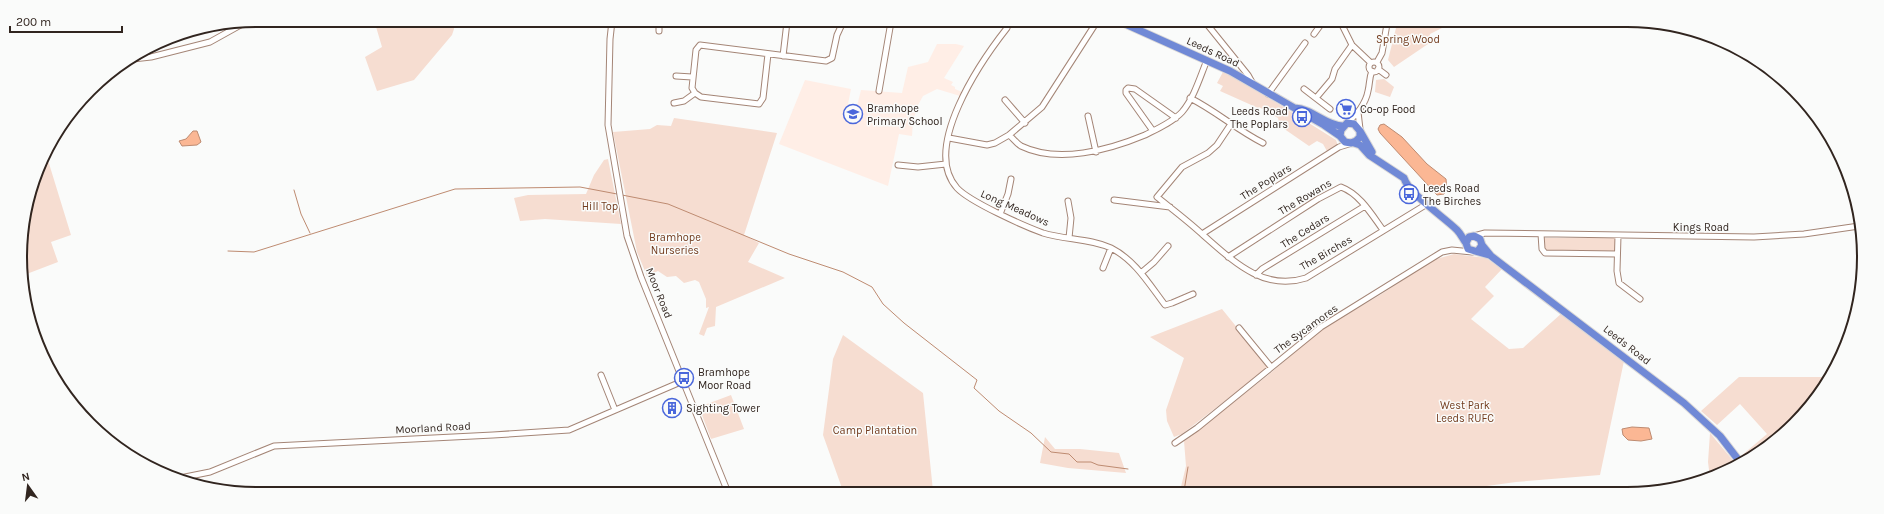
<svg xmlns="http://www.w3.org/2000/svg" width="1884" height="514" font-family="Karla,sans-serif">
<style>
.built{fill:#ffeee6}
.green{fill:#f6ddd1}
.water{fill:#fbb794;stroke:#be8b71}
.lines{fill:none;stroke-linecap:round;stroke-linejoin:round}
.stream{stroke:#be8b71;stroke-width:1}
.minor-casing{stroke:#a48576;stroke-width:7}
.highway-casing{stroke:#dad8d7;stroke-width:9}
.minor{stroke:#fff;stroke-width:5}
.highway{stroke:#7089d6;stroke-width:7}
.labels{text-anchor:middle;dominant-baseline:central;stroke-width:3;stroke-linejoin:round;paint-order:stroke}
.park-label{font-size:11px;fill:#723b1d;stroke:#fafbfa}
.street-label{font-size:11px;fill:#31251f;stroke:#fafbfa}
.poi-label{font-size:11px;fill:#31251f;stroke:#fafbfa;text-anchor:start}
.rim{fill:none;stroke:#31251f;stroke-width:2}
</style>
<rect width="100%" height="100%" fill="#fafbfa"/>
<path class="built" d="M937 44H956L964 46 944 78 953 82 951 85 955 87V89L962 92 960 96 937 89 923 96 918 105 913 121 912 136 899 134 888 186 779 144 805 80 851 89 848 104 857 106 861 90 902 93 908 67 928 62Z"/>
<path class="green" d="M374 20 453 21 454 29 452 35 414 80 377 91 365 57 382 47Z
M1397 24H1458L1457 26 1442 28 1430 34 1428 44 1394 67 1388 60Z
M1223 72 1243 82 1336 140 1338 146 1328 153 1323 144 1317 141 1309 146 1280 126 1278 118 1259 107 1258 108 1220 91 1223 86 1217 83Z
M1384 79 1394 87 1390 97 1375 92 1376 80Z
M674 118 777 133 744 235 759 243 748 262 785 278 716 307 715 326 707 328 704 336 699 334 709 307 706 308V299L699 282 695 280 684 283 676 276 667 277 658 271 647 276 637 252 613 132 650 129 657 125 671 126Z
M47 157 71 235 51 242 58 262 24 275 21 241 43 158Z
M608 159 621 224 545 219 520 221 514 198 528 195 586 194 594 175 604 160Z
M1543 238H1616L1617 239 1615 252 1547 251 1543 245Z
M1454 254 1486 258 1502 269 1485 287 1494 296 1471 319 1509 349 1523 348 1562 313 1624 361 1600 475 1516 482 1443 492 1180 491 1186 466 1184 441 1267 376 1319 331 1380 295 1433 260Z
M1222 309 1269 367 1182 434 1174 437 1167 421 1166 410 1184 358 1150 337Z
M843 335 923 393 933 491H843L823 435 833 359Z
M1739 377H1831L1783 435 1744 460 1741 456 1767 434 1740 404 1717 425 1701 411Z
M731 395 744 429 711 439 699 407Z
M1710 433 1736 464 1718 476 1710 478 1708 462Z
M1045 437 1055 449H1080L1119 453 1126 473 1068 468 1040 463Z"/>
<path class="water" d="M1384 124 1402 137 1427 164 1446 179 1447 191 1444 194 1437 195 1380 133 1378 129 1380 125Z
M193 131H197L201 142 197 145 182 146 179 141 186 139Z
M1632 427 1649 428 1652 439 1641 441 1628 440 1623 435 1622 429Z"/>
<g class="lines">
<path class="stream" d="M294 190 301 214 310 233
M622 195 668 204 789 254 843 272 872 287 883 304 904 323 977 380 974 388 999 411 1031 433 1051 452 1069 454 1077 462H1091L1098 465 1128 469
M228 251 254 252 455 189 580 187 617 194
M1184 491 1188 467"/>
<g class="minor-casing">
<path id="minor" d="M612 21 610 39 608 125 627 236 641 277 727 490
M1009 22 1007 28C981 61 921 148 957 188 970 202 1024 226 1043 233 1065 240 1090 238 1111 248 1135 260 1149 284 1165 305L1172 303 1193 294
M1206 23 1248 75 1253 84
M1341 23 1352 45 1371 63
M659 31V21
M1314 34 1322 23
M768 54 763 98 759 104 701 97 695 93 692 88 696 50 700 45 826 61 832 58 837 35 843 22
M783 56 787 22
M133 59 151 57 210 42 246 22
M1377 62 1382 53 1387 24
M1369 67a5 5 0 1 1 10 0a5 5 0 1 1-10 0Z
M1378 69 1386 75
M676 76 692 77
M1304 89 1330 109
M879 91 891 22
M1268 94 1305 43
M1190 98C1216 111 1237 130 1263 143
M1316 98 1332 79 1335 69 1352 45
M1005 100 1025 123
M674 103 684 101 695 93
M1358 112 1360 129
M1088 116 1096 152
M1347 123C1356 116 1366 103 1368 91 1370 83 1369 78 1372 71
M1231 124 1217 145 1208 153 1182 167 1157 197C1172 209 1188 221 1202 234 1232 260 1263 292 1306 278L1427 204
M1153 131 1126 93V90L1128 88 1135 89 1176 118
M1009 135C1013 138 1016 143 1021 146 1058 164 1109 150 1145 135 1157 129 1173 122 1182 112 1194 98 1200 77 1207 60
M949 138 987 145 995 143 1009 135 1042 107 1096 23
M898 165 918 167 946 164
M1114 200 1170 207
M1068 201 1071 218 1069 238
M1000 214 1008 194 1011 179
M1202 234 1339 147 1349 144
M1541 234 1542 249 1545 253 1617 254
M1474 236 1485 233 1754 237 1804 234 1859 226
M1618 236 1617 271 1619 283 1640 299
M1228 257 1318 199 1341 187C1360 194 1372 215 1383 230
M1103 268 1111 248
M1141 273 1154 262 1168 246
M1256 275 1262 269 1365 206
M1239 328 1271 367
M601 375 615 410
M1175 443 1197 428 1321 327 1442 252 1452 250 1472 252
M180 478 210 472 274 446 493 435 569 430 683 381"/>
</g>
<g class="highway-casing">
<path id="highway" d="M1123 23 1230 71 1324 125 1340 136 1345 142 1351 143 1356 141 1360 137V131L1354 124 1347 123 1341 130 1340 136
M1295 108C1313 109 1326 126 1343 126
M1360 131 1372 152
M1354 143 1360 145 1369 155 1404 178C1408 193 1445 218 1457 230 1461 234 1463 239 1466 243
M1482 245 1491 256 1504 266 1684 403 1720 436 1740 462
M1478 251 1482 245 1480 239 1474 236 1469 237 1466 243 1468 249 1489 255"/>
</g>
<use href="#minor" class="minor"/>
<use href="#highway" class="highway"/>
</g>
<defs>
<g id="supermarket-ring" transform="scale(1)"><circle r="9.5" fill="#fafbfa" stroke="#4a67db" stroke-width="1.5"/><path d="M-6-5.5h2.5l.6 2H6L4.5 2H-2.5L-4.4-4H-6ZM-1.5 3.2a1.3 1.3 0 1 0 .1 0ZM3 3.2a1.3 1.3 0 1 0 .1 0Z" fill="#4a67db"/></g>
<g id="school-ring" transform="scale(1)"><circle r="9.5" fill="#fafbfa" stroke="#4a67db" stroke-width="1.5"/><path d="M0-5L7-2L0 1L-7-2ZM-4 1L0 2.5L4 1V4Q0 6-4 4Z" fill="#4a67db"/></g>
<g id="bus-ring" transform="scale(1)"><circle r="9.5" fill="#fafbfa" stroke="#4a67db" stroke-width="1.5"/><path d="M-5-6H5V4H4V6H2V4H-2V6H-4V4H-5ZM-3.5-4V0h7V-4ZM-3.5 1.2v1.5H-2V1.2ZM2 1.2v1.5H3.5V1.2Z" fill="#4a67db"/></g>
<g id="building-ring" transform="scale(1)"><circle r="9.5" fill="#fafbfa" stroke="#4a67db" stroke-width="1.5"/><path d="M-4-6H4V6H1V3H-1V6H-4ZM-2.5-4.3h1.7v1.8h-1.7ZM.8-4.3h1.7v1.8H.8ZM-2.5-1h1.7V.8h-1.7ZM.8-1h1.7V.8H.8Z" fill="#4a67db"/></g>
</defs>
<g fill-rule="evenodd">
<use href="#supermarket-ring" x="1346" y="109"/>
<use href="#school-ring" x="853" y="114"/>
<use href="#bus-ring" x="1302" y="117"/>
<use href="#bus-ring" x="1409" y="194"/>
<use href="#bus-ring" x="684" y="378"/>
<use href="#building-ring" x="672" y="408"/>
</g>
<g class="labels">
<g class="park-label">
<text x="1408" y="39">Spring Wood</text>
<text x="600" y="206">Hill Top</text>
<text x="675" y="237">Bramhope<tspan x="675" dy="13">Nurseries</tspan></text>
<text x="1465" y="405">West Park<tspan x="1465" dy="13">Leeds RUFC</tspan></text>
<text x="875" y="430">Camp Plantation</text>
</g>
<g class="street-label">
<text transform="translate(1213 52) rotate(25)">Leeds Road</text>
<text transform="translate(1266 182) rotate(-32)">The Poplars</text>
<text transform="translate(1305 197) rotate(-31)">The Rowans</text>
<text transform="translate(1015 208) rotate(24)">Long Meadows</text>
<text x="1701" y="227">Kings Road</text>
<text transform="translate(1305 231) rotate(-32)">The Cedars</text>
<text transform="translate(1326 253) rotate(-30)">The Birches</text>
<text transform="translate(659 293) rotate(68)">Moor Road</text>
<text transform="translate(1306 329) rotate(-36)">The Sycamores</text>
<text transform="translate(1627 345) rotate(38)">Leeds Road</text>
<text transform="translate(433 428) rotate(-3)">Moorland Road</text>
</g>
<g class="poi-label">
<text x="867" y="108">Bramhope<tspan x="867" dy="13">Primary School</tspan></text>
<text x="1360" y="109">Co-op Food</text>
<text x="1288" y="111" text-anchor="end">Leeds Road<tspan x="1288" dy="13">The Poplars</tspan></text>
<text x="1423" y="188">Leeds Road<tspan x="1423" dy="13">The Birches</tspan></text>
<text x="698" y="372">Bramhope<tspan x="698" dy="13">Moor Road</tspan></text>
<text x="686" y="408">Sighting Tower</text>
</g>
</g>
<path d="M0 0H1884V514H0ZM257 27H1627A230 230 0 0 1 1857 257V257A230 230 0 0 1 1627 487H257A230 230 0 0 1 27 257V257A230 230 0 0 1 257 27Z" fill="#fafbfa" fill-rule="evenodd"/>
<path class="rim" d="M257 27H1627A230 230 0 0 1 1857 257V257A230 230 0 0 1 1627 487H257A230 230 0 0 1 27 257V257A230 230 0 0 1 257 27Z"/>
<g transform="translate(28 486) rotate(346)" stroke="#fafbfa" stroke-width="3" paint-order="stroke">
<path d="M0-3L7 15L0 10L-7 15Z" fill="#31251f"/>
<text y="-6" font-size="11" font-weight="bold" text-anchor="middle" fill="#31251f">N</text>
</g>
<path d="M10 26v6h112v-6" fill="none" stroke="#31251f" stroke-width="2"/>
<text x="16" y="26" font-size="12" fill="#31251f" stroke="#fafbfa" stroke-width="3" paint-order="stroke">200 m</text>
</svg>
